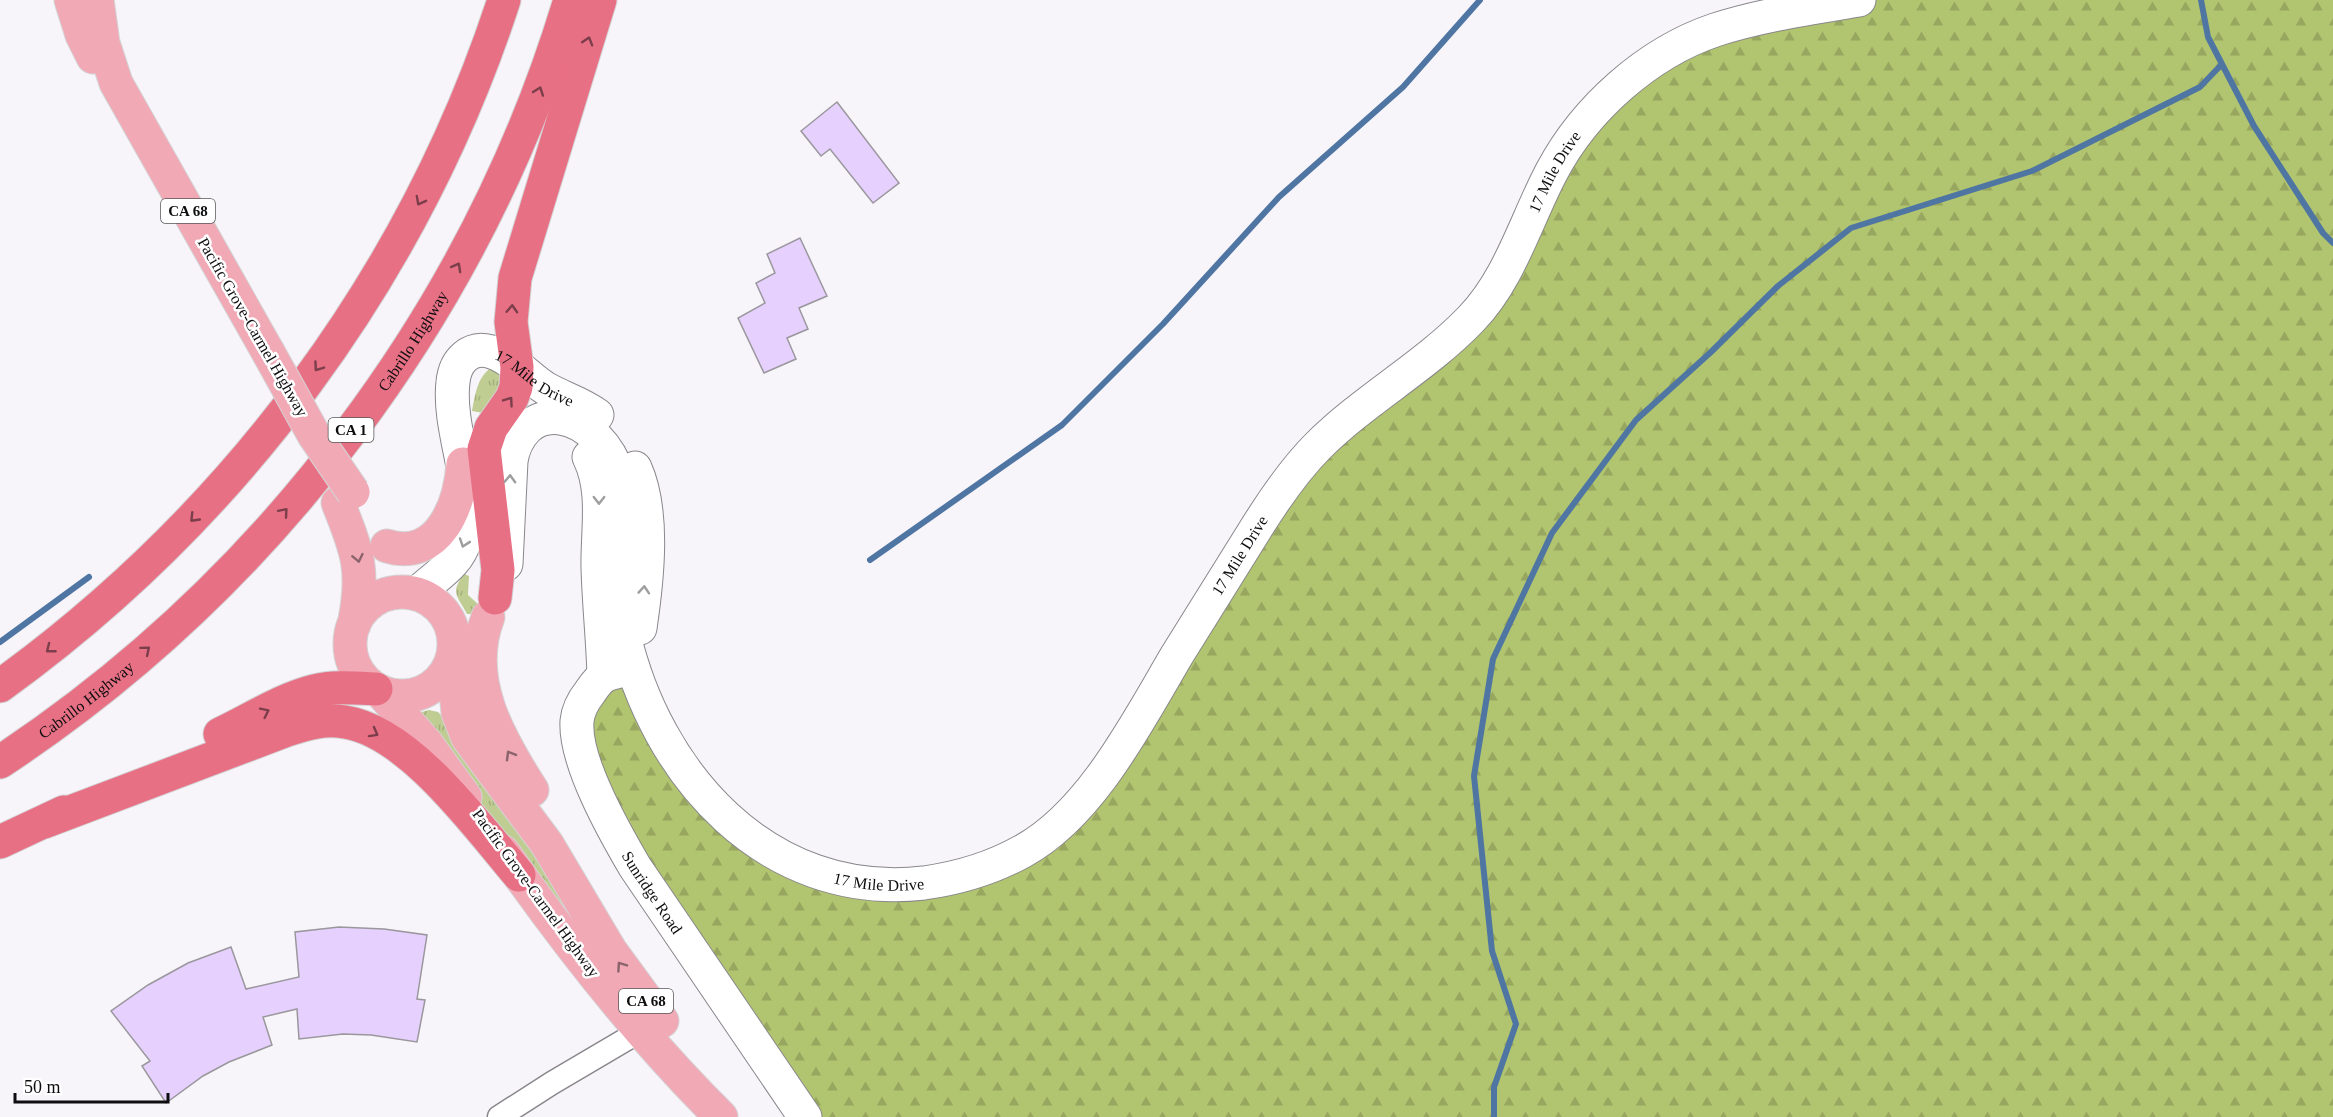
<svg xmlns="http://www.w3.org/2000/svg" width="2333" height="1117" viewBox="0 0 2333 1117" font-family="Georgia,serif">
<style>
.grass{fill:url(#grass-tufts)}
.forest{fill:url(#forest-firs)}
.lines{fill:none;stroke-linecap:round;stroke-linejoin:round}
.stream{stroke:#4f75a3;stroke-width:6}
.building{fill:#e6d0fe;stroke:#9a979d;stroke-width:1.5}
.street-casing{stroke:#89878c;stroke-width:25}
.secondary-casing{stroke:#89878c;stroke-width:35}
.primary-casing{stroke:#d4d3d4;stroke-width:35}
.highway-casing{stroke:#d4d3d4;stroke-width:35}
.street{stroke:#fff;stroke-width:22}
.secondary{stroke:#fff;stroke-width:33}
.primary{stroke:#f1a9b6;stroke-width:33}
.highway{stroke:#e87085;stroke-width:33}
.primary-bridge-casing{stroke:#d4d3d4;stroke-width:35;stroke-linecap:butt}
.primary-bridge{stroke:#f1a9b6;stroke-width:33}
.oneway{stroke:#7b3e4a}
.oneway2{stroke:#9f9e9f}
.oneway3{stroke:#8b636b}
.labels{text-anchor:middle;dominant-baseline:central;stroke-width:5;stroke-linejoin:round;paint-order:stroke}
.shield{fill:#fff;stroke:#565657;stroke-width:1.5}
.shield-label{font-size:15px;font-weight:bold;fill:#0e0d0f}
.street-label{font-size:16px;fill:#0e0d0f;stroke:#fff}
</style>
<defs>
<pattern id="grass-tufts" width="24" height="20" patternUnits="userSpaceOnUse" patternTransform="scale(1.5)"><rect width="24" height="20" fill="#bfcd92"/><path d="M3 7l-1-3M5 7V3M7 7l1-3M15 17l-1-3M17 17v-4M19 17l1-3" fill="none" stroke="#a3af7d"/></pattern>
<pattern id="forest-firs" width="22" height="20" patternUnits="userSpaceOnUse" patternTransform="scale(1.5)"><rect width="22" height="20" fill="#b1c46f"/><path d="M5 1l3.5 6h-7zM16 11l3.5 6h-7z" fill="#97a75f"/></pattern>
</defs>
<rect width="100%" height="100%" fill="#f7f4fa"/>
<path class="grass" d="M491,368L500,369L503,384L483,413L472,411C475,396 477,377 491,368Z
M464,574L469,576L468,595L478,604L474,614H467C457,595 450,593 464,574Z
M429,710L438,712L444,718L544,860L597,958L491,818L418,713Z"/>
<path class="forest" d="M1859,0H2333V1117H805L648,887L577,720L633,668L722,815L875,884L1043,840L1259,523L1439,348L1645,67Z"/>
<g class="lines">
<path class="stream" d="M2201,0L2208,37L2254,126L2323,233L2333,243
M870,560L1062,425L1163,324L1279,197L1403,87L1480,0
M0,642L89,577
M1494,1117V1087L1516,1024L1492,951L1474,776L1493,659L1552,533L1636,420L1711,352L1778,286L1851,228L2032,171L2200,87L2222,64"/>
</g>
<path class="building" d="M837,102L899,183L873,203L830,149L821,156L801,131Z
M800,238L827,296L799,308L808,329L787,338L796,359L764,373L738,318L765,303L756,283L775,273L767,254Z
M339,927L384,929L427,935L417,999L425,1000L417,1042L371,1035L343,1034L299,1039L297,1009L263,1017L272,1045L229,1062L203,1076L166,1103L142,1066L150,1061L111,1011L148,985L188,963L231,947L246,989L299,977L295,932Z"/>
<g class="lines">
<g class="street-casing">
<path id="street" d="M499,1117L552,1083L642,1030"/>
</g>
<g class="secondary-casing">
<g id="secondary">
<path d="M589,457C606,491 597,532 598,568C599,604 603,640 604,676"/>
<path d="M635,468C655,512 647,581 640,628"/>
<path id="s1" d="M506,564L511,461C515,436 532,414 560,418C588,422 610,448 618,474C623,491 622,508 622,526C621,557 617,602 623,631C655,774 767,901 924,883C960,878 991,869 1023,851C1091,814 1138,721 1177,655C1203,613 1229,572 1255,530C1273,501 1293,471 1318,446C1365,399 1425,367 1471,319C1510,279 1526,220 1552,171C1585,109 1647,53 1715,30C1761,15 1811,8 1859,0"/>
<path id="s2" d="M418,593C435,576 458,565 465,540C479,493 447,430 453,382C455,361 470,345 492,352C512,358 528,377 545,388C562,398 581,403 597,415"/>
<path id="s3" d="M633,668C624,670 614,672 606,675C600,678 594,686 590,692C583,701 578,710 577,721C574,761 615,833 635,867L805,1117"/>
</g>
</g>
<g class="primary-casing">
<path id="primary" d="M71,0L82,35L93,57
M97,0L103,43L116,83L268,352
M338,503C358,552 365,572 354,625
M387,546C439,562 460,505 463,464
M350 644a52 52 0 1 1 104 0a52 52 0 1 1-104 0Z
M488,617C464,679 499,739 532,790
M450,666L455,681L458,713L468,738L547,844L610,950L662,1021
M380,691L426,743L465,797
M503,852C568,945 640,1037 721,1117"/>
</g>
<g class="highway-casing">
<g id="highway">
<path d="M495,598L498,570L484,449L491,428L512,398L516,387L517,367L511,322L515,278L600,0"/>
<path d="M0,686C235,516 414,276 504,0"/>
<path d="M220,734C250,720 282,699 314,691C334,686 356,688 376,689"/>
<path id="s4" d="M0,762C270,584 477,310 570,0"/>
<path d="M44,822L287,730C306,724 325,718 345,722C410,732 478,827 519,875"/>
<path d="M0,842L64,812"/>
</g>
</g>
<use href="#street" class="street"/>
<use href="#secondary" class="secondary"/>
<use href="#primary" class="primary"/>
<use href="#highway" class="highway"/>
<g class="primary-bridge-casing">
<path id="primary-bridge" d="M268,352L314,435L353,492"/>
</g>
<use href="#primary-bridge" class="primary-bridge"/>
</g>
<defs><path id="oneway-chevron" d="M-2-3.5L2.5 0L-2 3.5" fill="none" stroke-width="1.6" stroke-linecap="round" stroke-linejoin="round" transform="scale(1.5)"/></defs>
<g class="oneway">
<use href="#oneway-chevron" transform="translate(588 41) rotate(-73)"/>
<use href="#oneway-chevron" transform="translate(539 91) rotate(-70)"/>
<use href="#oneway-chevron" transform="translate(420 201) rotate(118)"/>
<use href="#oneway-chevron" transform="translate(457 267) rotate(-61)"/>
<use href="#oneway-chevron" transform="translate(512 309) rotate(-87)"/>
<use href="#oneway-chevron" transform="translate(318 367) rotate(125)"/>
<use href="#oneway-chevron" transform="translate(509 401) rotate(-55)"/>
<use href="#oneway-chevron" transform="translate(284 512) rotate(-49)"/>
<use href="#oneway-chevron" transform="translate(194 518) rotate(134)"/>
<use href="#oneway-chevron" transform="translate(50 649) rotate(142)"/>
<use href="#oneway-chevron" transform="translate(146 650) rotate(-40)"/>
<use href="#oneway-chevron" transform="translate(265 712) rotate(-26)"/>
<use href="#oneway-chevron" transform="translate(374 733) rotate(29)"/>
</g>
<g class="oneway2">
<use href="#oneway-chevron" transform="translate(510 479) rotate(-88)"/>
<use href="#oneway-chevron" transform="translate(599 500) rotate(90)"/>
<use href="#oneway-chevron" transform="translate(464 543) rotate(109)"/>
<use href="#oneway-chevron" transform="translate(644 590) rotate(-86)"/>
</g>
<g class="oneway3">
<use href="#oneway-chevron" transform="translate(358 558) rotate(78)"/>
<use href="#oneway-chevron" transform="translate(510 755) rotate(-120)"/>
<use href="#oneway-chevron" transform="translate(621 966) rotate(-125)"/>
</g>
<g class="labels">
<g class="shield">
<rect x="161" y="199" width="54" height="24" rx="4.5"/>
<rect x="328.5" y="418" width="45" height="24" rx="4.5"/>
<rect x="619" y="989" width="54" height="24" rx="4.5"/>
</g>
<g class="shield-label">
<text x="188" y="211">CA 68</text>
<text x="351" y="430">CA 1</text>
<text x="646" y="1001">CA 68</text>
</g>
<g class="street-label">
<text stroke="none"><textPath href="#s1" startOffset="1828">17 Mile Drive</textPath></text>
<text transform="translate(253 327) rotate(60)">Pacific Grove-Carmel Highway</text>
<text stroke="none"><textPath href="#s4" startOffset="594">Cabrillo Highway</textPath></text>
<text stroke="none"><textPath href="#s2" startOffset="339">17 Mile Drive</textPath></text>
<text stroke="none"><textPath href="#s1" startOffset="1324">17 Mile Drive</textPath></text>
<text stroke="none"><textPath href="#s4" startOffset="106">Cabrillo Highway</textPath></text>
<text stroke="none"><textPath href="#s1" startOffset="804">17 Mile Drive</textPath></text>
<text stroke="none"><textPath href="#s3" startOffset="273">Sunridge Road</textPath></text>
<text transform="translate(536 893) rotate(54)">Pacific Grove-Carmel Highway</text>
</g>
</g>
<path d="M15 1093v9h153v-9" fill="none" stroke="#0e0d0f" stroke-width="3"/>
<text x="24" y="1093" font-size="18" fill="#0e0d0f" stroke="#ffffff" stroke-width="4.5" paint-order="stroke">50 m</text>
</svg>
